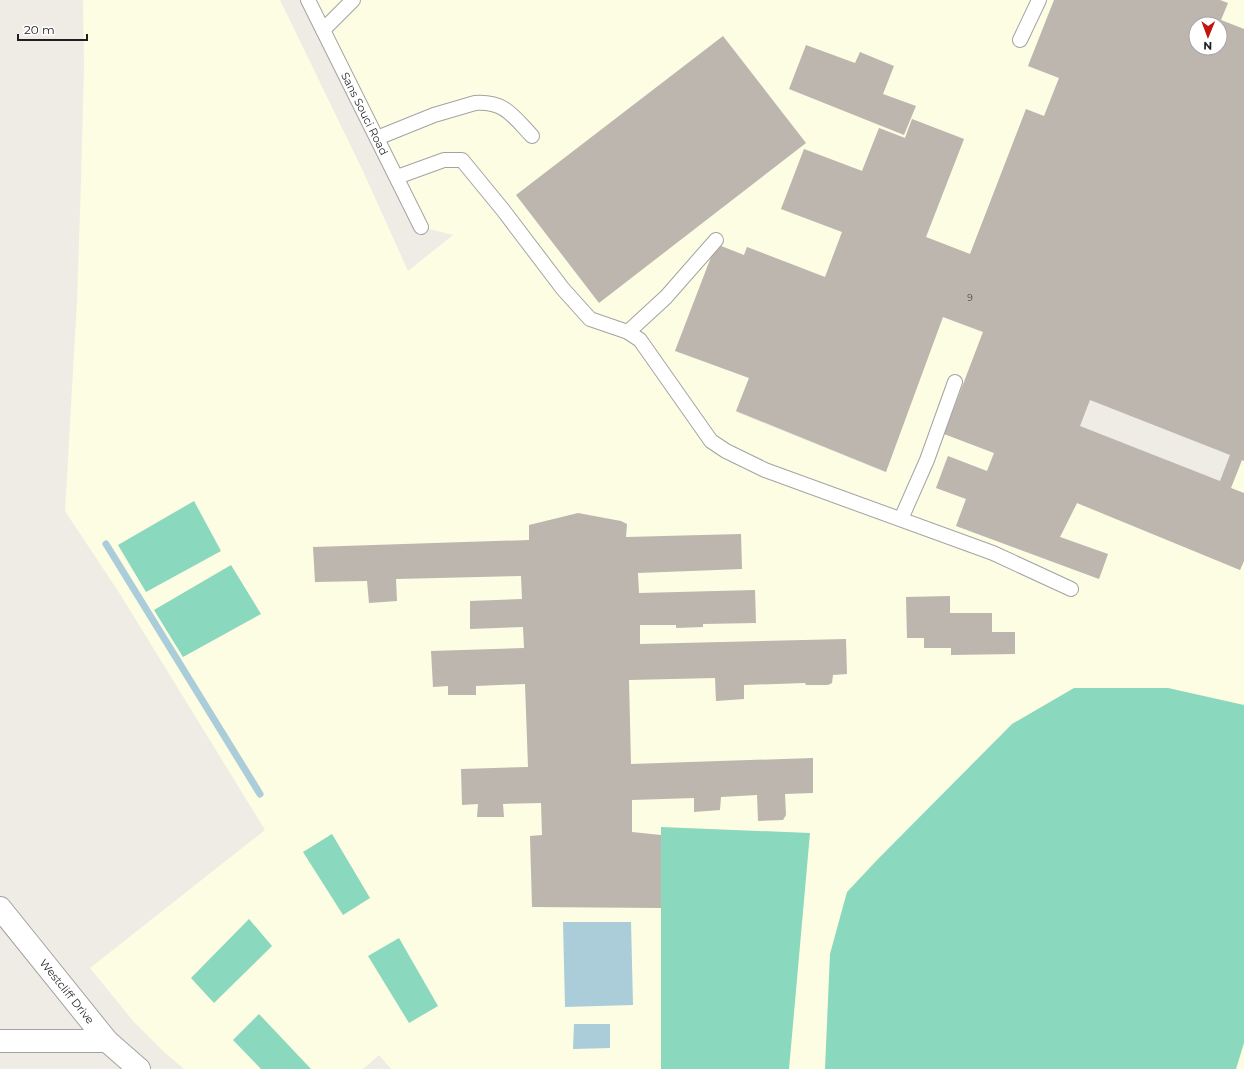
<svg xmlns="http://www.w3.org/2000/svg" width="1244" height="1069" viewBox="0 0 1244 1069" font-family="Montserrat,sans-serif">
<style>
.education{fill:#fcfde2}
.pitch{fill:#8ad8bd}
.water{fill:#aacdd9}
.lines{fill:none;stroke-linecap:round;stroke-linejoin:round}
.stream{stroke:#aacdd9;stroke-width:7}
.building{fill:#bcb6af;fill-rule:evenodd}
.service-casing{stroke:#a3a3a3;stroke-width:16}
.minor-casing{stroke:#a3a3a3;stroke-width:24}
.service{stroke:#fff;stroke-width:14}
.minor{stroke:#fff;stroke-width:22}
.labels{text-anchor:middle;dominant-baseline:central;stroke-width:3.5;stroke-linejoin:round;paint-order:stroke}
.number-label{font-size:9px;fill:#464543}
.street-label{font-size:11px;fill:#1f1f1f;stroke:#fff}
</style>
<rect width="100%" height="100%" fill="#efece6"/>
<path class="education" d="M83,0H280L362,169L408,271L453,235L421,227L311,0H1054L1028,66L1059,78L1044,116L1026,110L970,254L926,237L964,139L912,119L905,138L879,128L862,171L804,149L781,209L842,232L825,277L747,247L744,255L716,244L675,350L749,378L736,412L885,472L943,317L983,332L945,434L994,453L987,471L947,457L936,488L966,499L956,526L1099,579L1108,554L1060,537L1077,503L1240,570L1244,561V1069H391L379,1055L363,1069H184L164,1052L134,1022L90,968L265,830L120,594L65,511L77,301L81,181L84,65Z
M1220,0H1244V29L1221,20L1228,3Z
M1242,460L1244,461V493L1231,488Z"/>
<path class="pitch" d="M194,501L221,551L146,592L118,545Z
M231,565L261,614L183,657L154,610Z
M1074,688H1168L1244,705V1043L1236,1069H825L830,954L847,892L879,858L1012,724Z
M661,827L810,833L789,1069H661Z
M332,834L370,898L343,915L303,852Z
M249,919L272,946L214,1003L191,978Z
M399,938L438,1006L409,1023L368,956Z
M259,1014L311,1069H261L233,1040Z"/>
<path class="water" d="M563,922H631L633,1005L565,1007Z
M574,1024H610V1048L573,1049Z"/>
<g class="lines">
<path class="stream" d="M106,544L260,794"/>
</g>
<path class="building" d="M1054,0H1220L1228,3L1221,20L1244,29V461L1242,460L1231,488L1244,493V561L1240,570L1077,503L1060,537L1108,554L1099,579L956,526L966,499L936,488L948,456L987,471L994,453L944,434L983,332L943,317L886,472L736,411L749,378L675,351L716,244L744,255L747,247L825,277L842,232L781,209L804,149L862,171L879,128L905,138L912,119L964,139L926,237L970,254L1026,109L1044,116L1059,78L1028,66ZM1196,24H1220V48H1196ZM1090,400L1230,455L1220,481L1080,426Z
M723,36L806,143L599,303L516,195Z
M806,45L855,63L860,52L894,66L883,94L916,106L904,135L789,89Z
M578,513L621,521L627,524L626,537L741,534L742,569L638,573L639,593L755,590L756,623L703,624V627L676,628V625H640V644L846,639L847,674L833,675L832,683L828,685H806L805,683L744,685V699L716,701L715,678L629,680L631,764L813,758V793L785,794L786,815L783,820L758,821L757,795L721,797L720,810L694,812V798L632,800V832L661,835V908L532,907L530,836L542,835L541,803L503,804L504,817H477L478,804L462,805L461,769L528,767L525,684L476,686V695H448V686L433,687L431,651L524,648L523,627L470,629V601L522,599L521,576L396,579L397,601L369,603L367,581L315,582L313,547L529,540V525Z
M950,596V613H992V632H1015V654L951,655V648H924V638H907L906,597Z"/>
<g class="lines">
<g class="service-casing">
<g id="service">
<path id="s1" d="M308,0L421,227"/>
<path d="M323,30L353,0"/>
<path d="M1020,40L1039,0"/>
<path d="M377,138L434,115L475,103C505,101 513,116 532,136"/>
<path d="M397,177L444,160H462L503,210L563,289L590,319L628,332L640,340L711,441L726,451L765,470L993,553L1071,589"/>
<path d="M628,332L666,297L716,240"/>
<path d="M901,519L927,460L955,382"/>
</g>
</g>
<g class="minor-casing">
<g id="minor">
<path id="s2" d="M0,908L107,1041L139,1069"/>
<path d="M0,1041H107"/>
</g>
</g>
<use href="#service" class="service"/>
<use href="#minor" class="minor"/>
</g>
<g class="labels">
<g class="number-label">
<text x="970" y="297">9</text>
</g>
<g class="street-label">
<text stroke="none"><textPath href="#s1" startOffset="127">Sans Souci Road</textPath></text>
<text stroke="none"><textPath href="#s2" startOffset="107">Westcliff Drive</textPath></text>
</g>
</g>
<g transform="translate(1208 36) rotate(181)"><circle r="19" fill="#ffffff" stroke="#a5a5a5"/>
<path d="M0-3L7 15L0 10L-7 15Z" fill="#bf160f"/>
<text y="-6" font-size="11" font-weight="bold" text-anchor="middle" fill="#1f1f1f">N</text>
</g>
<path d="M18 34v6h69v-6" fill="none" stroke="#1f1f1f" stroke-width="2"/>
<text x="24" y="34" font-size="12" fill="#1f1f1f" stroke="#ffffff" stroke-width="3" paint-order="stroke">20 m</text>
</svg>
